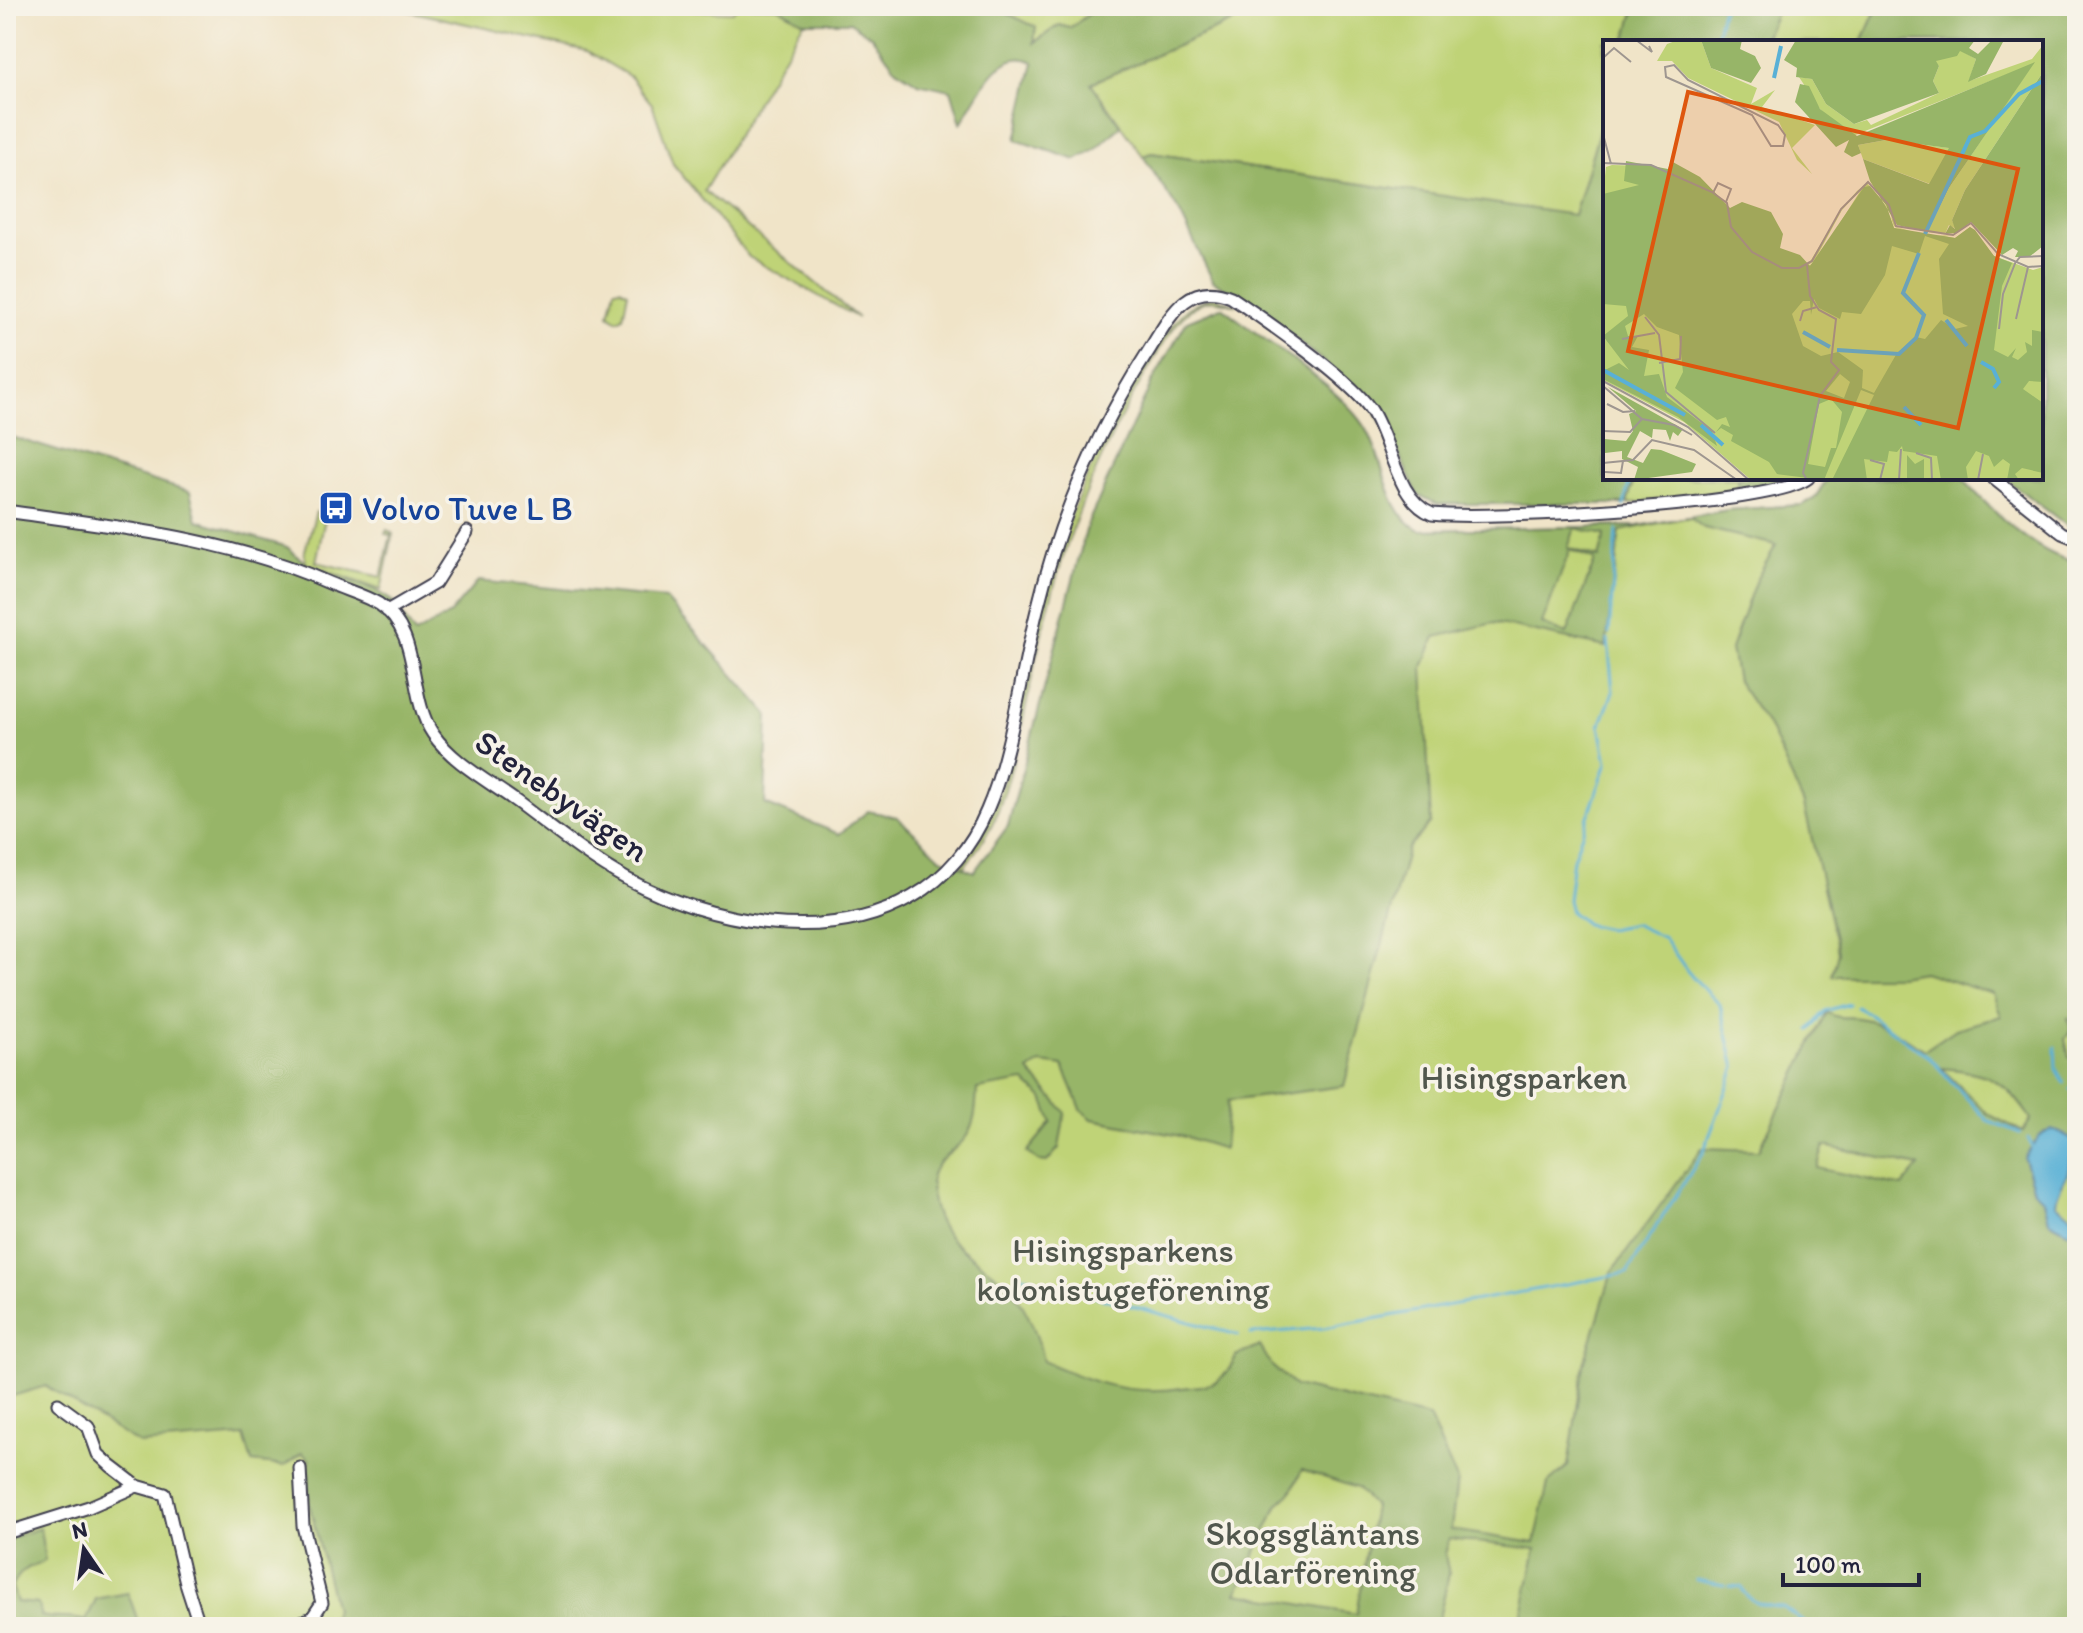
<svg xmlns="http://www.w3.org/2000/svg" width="2083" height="1633" viewBox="0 0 2083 1633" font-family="Itim,sans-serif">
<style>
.green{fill:#bfd377;stroke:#707a59;stroke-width:2}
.forest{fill:#97b568;stroke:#5c6c52;stroke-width:2;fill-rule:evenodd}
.water{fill:#59b0d6;stroke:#3e6988;stroke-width:2}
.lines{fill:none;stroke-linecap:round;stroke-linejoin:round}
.stream{stroke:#59b0d6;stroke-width:3}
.minor-casing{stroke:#413f50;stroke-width:15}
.minor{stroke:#fff;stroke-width:11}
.labels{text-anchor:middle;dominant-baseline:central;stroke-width:7;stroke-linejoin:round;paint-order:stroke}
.transit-label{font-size:34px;fill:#164399;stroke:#f7f3e8;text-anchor:start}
.street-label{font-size:34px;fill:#22223b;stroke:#f7f3e8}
.park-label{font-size:34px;fill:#51574d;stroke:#f7f3e8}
.inset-river{fill:none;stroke:#59b0d6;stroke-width:4}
.inset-road{fill:none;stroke:#9e9690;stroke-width:2}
.view{fill:#de560e;fill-opacity:0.15;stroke:#de560e;stroke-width:4}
.inset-edge{fill:none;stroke:#22223b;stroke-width:4}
</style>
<rect width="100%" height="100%" fill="#f7f3e8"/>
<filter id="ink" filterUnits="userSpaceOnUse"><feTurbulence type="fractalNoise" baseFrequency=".0125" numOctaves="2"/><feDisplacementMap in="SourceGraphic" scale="16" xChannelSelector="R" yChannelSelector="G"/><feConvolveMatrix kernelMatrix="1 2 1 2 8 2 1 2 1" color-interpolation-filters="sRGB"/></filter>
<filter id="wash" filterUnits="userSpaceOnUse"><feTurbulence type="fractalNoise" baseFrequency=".006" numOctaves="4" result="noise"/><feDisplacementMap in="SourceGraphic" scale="32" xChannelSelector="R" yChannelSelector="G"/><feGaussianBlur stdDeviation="1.8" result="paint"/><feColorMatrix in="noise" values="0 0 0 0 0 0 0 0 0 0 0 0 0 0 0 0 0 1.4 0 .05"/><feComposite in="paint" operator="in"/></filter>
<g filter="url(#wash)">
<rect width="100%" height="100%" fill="#f0e4c8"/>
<path class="green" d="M387,6H592L732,12L739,6L777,7L804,22L704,191L858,318L749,257L673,164L652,104L629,76L587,51Z
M992,6H1100L1070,28L1059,25L1033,43Z
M1322,6H1636L1625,42H1605V111L1574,216L1152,153L1143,156L1091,83L1253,13Z
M1779,6H1878L1862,42H1763Z
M620,288L628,292L623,317L618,320L609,314L615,289Z
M1215,297L1237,305C1227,303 1217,299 1207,301C1180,307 1158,353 1145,374C1100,450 1068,530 1046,616C1030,678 1021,744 1000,805C992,829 979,848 963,868L960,867L983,833L997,802C1022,719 1034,631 1060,548C1081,482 1112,420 1148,362C1165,335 1182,301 1215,297Z
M1222,307C1259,338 1345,390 1367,430C1385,461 1385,512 1419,530L1638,526L1728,510L1802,505L1814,499L1828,478H1962C1989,508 2036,556 2077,562V1627H6V524L413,733L974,872L1008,826L1088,523L1187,321Z
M1634,478H1738L1736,491L1627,504Z
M316,512L326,514L316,562L381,577L391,535L385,534L387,530L393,534L381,590L306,564L304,554Z"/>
<path class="forest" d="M766,6H992L1036,27L1034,43L1059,25L1070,28L1100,6H1322L1253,13L1091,83L1121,126L1094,151L1076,160L1016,140L1034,62C998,44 977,99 961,123L951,90L918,83L896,69L872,37L850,22H804L777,7Z
M1636,6H1779L1763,42H1625Z
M1878,6H2077V533L2004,478H2041V42H1862Z
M1605,111V478H1634L1627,504H1437L1417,494L1396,448L1365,394L1241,297L1213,281L1180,213L1143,156L1151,153L1574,215Z
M1222,307C1259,338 1345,390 1367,430C1385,461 1385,512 1419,530L1638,526L1728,510L1802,505L1814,499L1828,478H1962C1989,508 2036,556 2077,562V1021L2068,1018L2071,1030L2065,1039L2069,1057L2077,1061V1081L2073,1086L2077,1087V1145L2059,1132H2045L2024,1159L2034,1190L2044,1200L2049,1221L2077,1236V1627H1519L1536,1549L1449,1539L1445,1555L1449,1574L1437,1627H324L322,1624L333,1616L335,1609L309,1503V1459L302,1453L284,1466L252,1462L244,1436L139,1444L46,1386L6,1398V435L190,492L197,520L287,547L310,567L374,589L392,601L415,634L450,614L478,581L666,599L768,714L765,804L839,834L868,811L897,817L941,858L974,872L1008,826L1088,523L1152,382L1187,321ZM1689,517L1704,528L1776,545L1755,582L1731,649L1737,681L1771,731L1804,805L1838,952L1832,976H1899L1923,972L1993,994L2001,1016L1956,1029L1925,1050C1905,1038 1883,1022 1859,1018C1846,1016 1839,1020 1827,1012L1759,1150L1702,1148L1612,1272L1584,1364L1568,1466L1548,1483L1535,1543L1451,1530L1457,1480L1429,1417L1295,1386L1272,1366L1260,1346L1236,1356C1224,1385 1211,1385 1182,1388C1125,1396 1093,1382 1043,1361C1038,1335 1030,1314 1014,1293C982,1253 933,1251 931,1185C930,1160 954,1154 966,1137C976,1123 976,1106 977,1089L1024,1081L1043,1098L1052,1122L1027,1152L1039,1161L1047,1162L1059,1148L1065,1112L1029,1071L1041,1063L1063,1066L1081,1109L1092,1119L1186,1137L1224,1149L1228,1101L1344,1086L1408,848L1431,823L1423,667L1435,637L1494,623L1606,647L1620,531ZM1575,528L1605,535L1599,558L1568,548ZM1570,550L1595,560L1567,634L1542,624ZM1941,1068C1989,1073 2004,1078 2031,1119L2023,1132L1988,1114ZM1824,1146L1919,1166L1902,1187L1817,1168ZM1302,1470L1357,1488L1374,1506L1356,1614L1237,1593L1278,1504L1291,1492Z
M1738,478H1799L1736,491Z
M40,1528L45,1561C29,1566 20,1571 12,1586L17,1602L38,1604L41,1616C57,1620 71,1616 86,1621L96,1599L128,1593L140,1627H6V1539Z"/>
<path class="water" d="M2051,1130C2067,1134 2077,1140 2077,1156L2071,1158C2071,1176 2057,1187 2056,1204L2077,1219V1236L2049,1221L2044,1200L2034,1190L2024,1158L2040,1135Z"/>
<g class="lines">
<path class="stream" d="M1715,42L1723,6
M1624,506L1630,478
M1609,634L1617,530
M1857,1006L1928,1056L1987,1120L2020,1133
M1810,1030L1825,1011L1849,1004
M2055,1047L2056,1069L2064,1083
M2070,1089L2077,1092
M2028,1138L2033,1148
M2073,1139L2077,1113
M1022,1276L1238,1335
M1251,1334L1324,1328L1627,1273L1703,1153L1735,1068L1720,1005L1688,972L1664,938L1634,924L1608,929L1586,924L1571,912L1568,900L1573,859L1607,763L1600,726L1613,692L1608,640
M1696,1580L1724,1585
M1729,1586L1741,1587C1747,1603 1768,1607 1783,1607L1804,1623L1815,1627"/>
</g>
</g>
<g filter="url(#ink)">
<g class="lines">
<g class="minor-casing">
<path id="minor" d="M1993,478L2062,533L2077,539
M6,511C116,527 226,537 329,583C345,590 364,595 379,604C422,632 407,696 433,734C453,763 490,782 517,802C552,828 588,858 627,879C709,923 828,946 912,897C946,878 972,846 987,810C1011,755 1022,670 1037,610C1059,519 1096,433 1146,355C1168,321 1185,278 1231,297C1265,320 1350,379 1371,410C1391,440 1396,500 1432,514C1486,520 1773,506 1808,478
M387,611L435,583L467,532
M58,1404L88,1426L98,1454L111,1466L137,1486L165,1494L187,1587L200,1627
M6,1533L89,1507L137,1486
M288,1627L312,1618L322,1603L303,1526L300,1468"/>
</g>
<use href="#minor" class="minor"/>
</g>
</g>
<defs>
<g id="bus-square" transform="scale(1.8)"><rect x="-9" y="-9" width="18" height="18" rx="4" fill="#1a4fb4" stroke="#f7f3e8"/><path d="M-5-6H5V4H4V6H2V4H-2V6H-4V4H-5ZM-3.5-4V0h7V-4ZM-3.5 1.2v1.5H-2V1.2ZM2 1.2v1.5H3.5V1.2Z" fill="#fff"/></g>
</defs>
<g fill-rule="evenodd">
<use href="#bus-square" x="336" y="508"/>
</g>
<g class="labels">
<g class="transit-label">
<text x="362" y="508">Volvo Tuve L B</text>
</g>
<g class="street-label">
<text transform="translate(562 796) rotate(35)">Stenebyvägen</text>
</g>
<g class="park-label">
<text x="1524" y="1077">Hisingsparken</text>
<text x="1123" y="1250">Hisingsparkens<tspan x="1123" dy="39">kolonistugeförening</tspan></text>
<text x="1313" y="1533">Skogsgläntans<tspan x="1313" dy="39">Odlarförening</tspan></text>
</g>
</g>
<g transform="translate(1603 40)">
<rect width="440" height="440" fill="#f0e4c8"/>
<path d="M75,0H98L108,28L154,48L148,64L172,50L159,67L212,85L189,108L209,134L194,120L176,82L85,38L69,21H54L64,4ZM440,5V32L362,150L349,180L353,189L346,185L342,194L324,192L346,148L430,24L247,97L217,69L196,37L209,39L223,64L251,84L264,80L268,85L336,53L330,41L336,26L332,21L357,10L373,19L366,41L429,19ZM283,100L347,108L327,144L260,119L255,105ZM9,125L47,126L87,142L106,151L110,155L70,137L121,162L126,187L146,210L179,229L203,226L200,230L214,220L259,148L239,170L214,216L210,222L205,225L239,169L254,151L264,143L283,166L291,188L302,190L294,188L291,186L289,181L288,174L293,187L325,196L355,195L341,196L352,198L367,187L391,216L430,230L440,227V440H148L81,382L0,340V154L3,127Z" fill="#bfd377"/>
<path d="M98,0H139L137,9L152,16L158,28L148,43L108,28ZM193,0H372L366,8L375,14L389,0H401L383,34L365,42L373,19L357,11L354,16L333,21L336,26L330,41L336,53L251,84L223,64L209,39L193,37L194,28L181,20ZM432,22L346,148L324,192L294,185L267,141L260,119L326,144L346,108L283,100L255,105L258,113L249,117L241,112L246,100L233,107L192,62L197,44L206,46L217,69L254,96ZM440,32V206L426,217H412L415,211L410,208L399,215L368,182L354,193L342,194L347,185L352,189L349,180L362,150ZM23,121L65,129L68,121L97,137L127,168L139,162L168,172L180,194L177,208L197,215L207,226L261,147L267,146L283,165L291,188L352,198L367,187L372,190L391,216L409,223L399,246L391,310L405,317L413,308L409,317L415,320L424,312L422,302L429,306V290L440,292V342L426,341L420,349L440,363V433L419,428L412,434L416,440H404L407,424L400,419L391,427L386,416L373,411L363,427L365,440H338L334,416L300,411L299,406L294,412L286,411L284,422L261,419L264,440H229L271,355L258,350L221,440L174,434L166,422L128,401L130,395L118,388L113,392L119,384L127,387L123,377L114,380L72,348L80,332L76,295L54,287L41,274L22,286L25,296H35L29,307L46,310L41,336L56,334L64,357L109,391L114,406L75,377L0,339V331L16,323L26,330L0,296L25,276L23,266L0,264V154L36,145L21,141ZM322,196L346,204L336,219L340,274L365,286L352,289L338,280L322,299L313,297L294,313L271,353L259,348L260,330L235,312L218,316L200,306L189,274L200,261H207L208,275L211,259L216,268L237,279L239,272L258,274L282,235L289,206L316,214ZM237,334L247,342L241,358L223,351ZM228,359L239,372L233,408H228L222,427L205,424L216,364ZM5,347L80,389L75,396L70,392L67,401L63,390L50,389L49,398L37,391L24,417L40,423L48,409L58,410L93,424L89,432L31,440L35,427L19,419V411L2,413L1,399L23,401L30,391L26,374L33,371ZM304,415L312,424L321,419V440H304Z" fill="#97b568" fill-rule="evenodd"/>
<path class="inset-river" d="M171,38L178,6M322,194L367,97L382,91L416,54L440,41M343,280L364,306M200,292L227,307M234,310L296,314L313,298L321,275L300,253L316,213M378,322L390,329L396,342L391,348M0,330L82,375M301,367L318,385M98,385L120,405"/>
<path class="inset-road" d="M33,0L49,12L46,6M0,18L11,8L28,22M71,25L85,40L175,85L182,95L180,106H168L149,75L63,37L62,27ZM0,94L8,124M0,123L48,125L109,152L124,163L128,187L149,212L179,228H196L209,221L238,169L265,142L286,165L293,186L350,195L368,183L395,214L425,227L440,226M110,153L115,143L128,149L123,162M413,222L417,217L440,216M204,225L207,256L216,270L233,279L228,322L236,330L217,356L200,433L204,440M42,277L56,295L63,352L112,393M413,279L425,227M197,281L200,271L214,267M396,289L400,254L413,221M19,299L52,293M56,323L77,319L78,296M0,341L85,387L146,440M0,346L39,379L71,385L89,395M4,364L20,372L32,371M0,391L27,392L39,379M313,413L328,418L329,440M267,420L281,424L277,440M0,423L30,420L49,400L91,410L134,440M2,432L18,433L20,421M296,440L298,409M375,440L380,414"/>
<path class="view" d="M85,52L415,129L355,388L25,311Z"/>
<rect width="440" height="440" class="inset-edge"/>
</g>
<rect width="2083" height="1633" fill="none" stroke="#f7f3e8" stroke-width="32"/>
<g transform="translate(84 1549) rotate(347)" stroke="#f7f3e8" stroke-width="6" paint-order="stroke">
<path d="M0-6L14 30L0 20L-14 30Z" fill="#22223b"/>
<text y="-12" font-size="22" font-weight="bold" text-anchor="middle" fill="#22223b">N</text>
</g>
<path d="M1783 1573v12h136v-12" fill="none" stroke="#22223b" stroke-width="4"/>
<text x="1795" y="1573" font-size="24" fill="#22223b" stroke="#f7f3e8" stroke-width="6" paint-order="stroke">100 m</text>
</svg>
